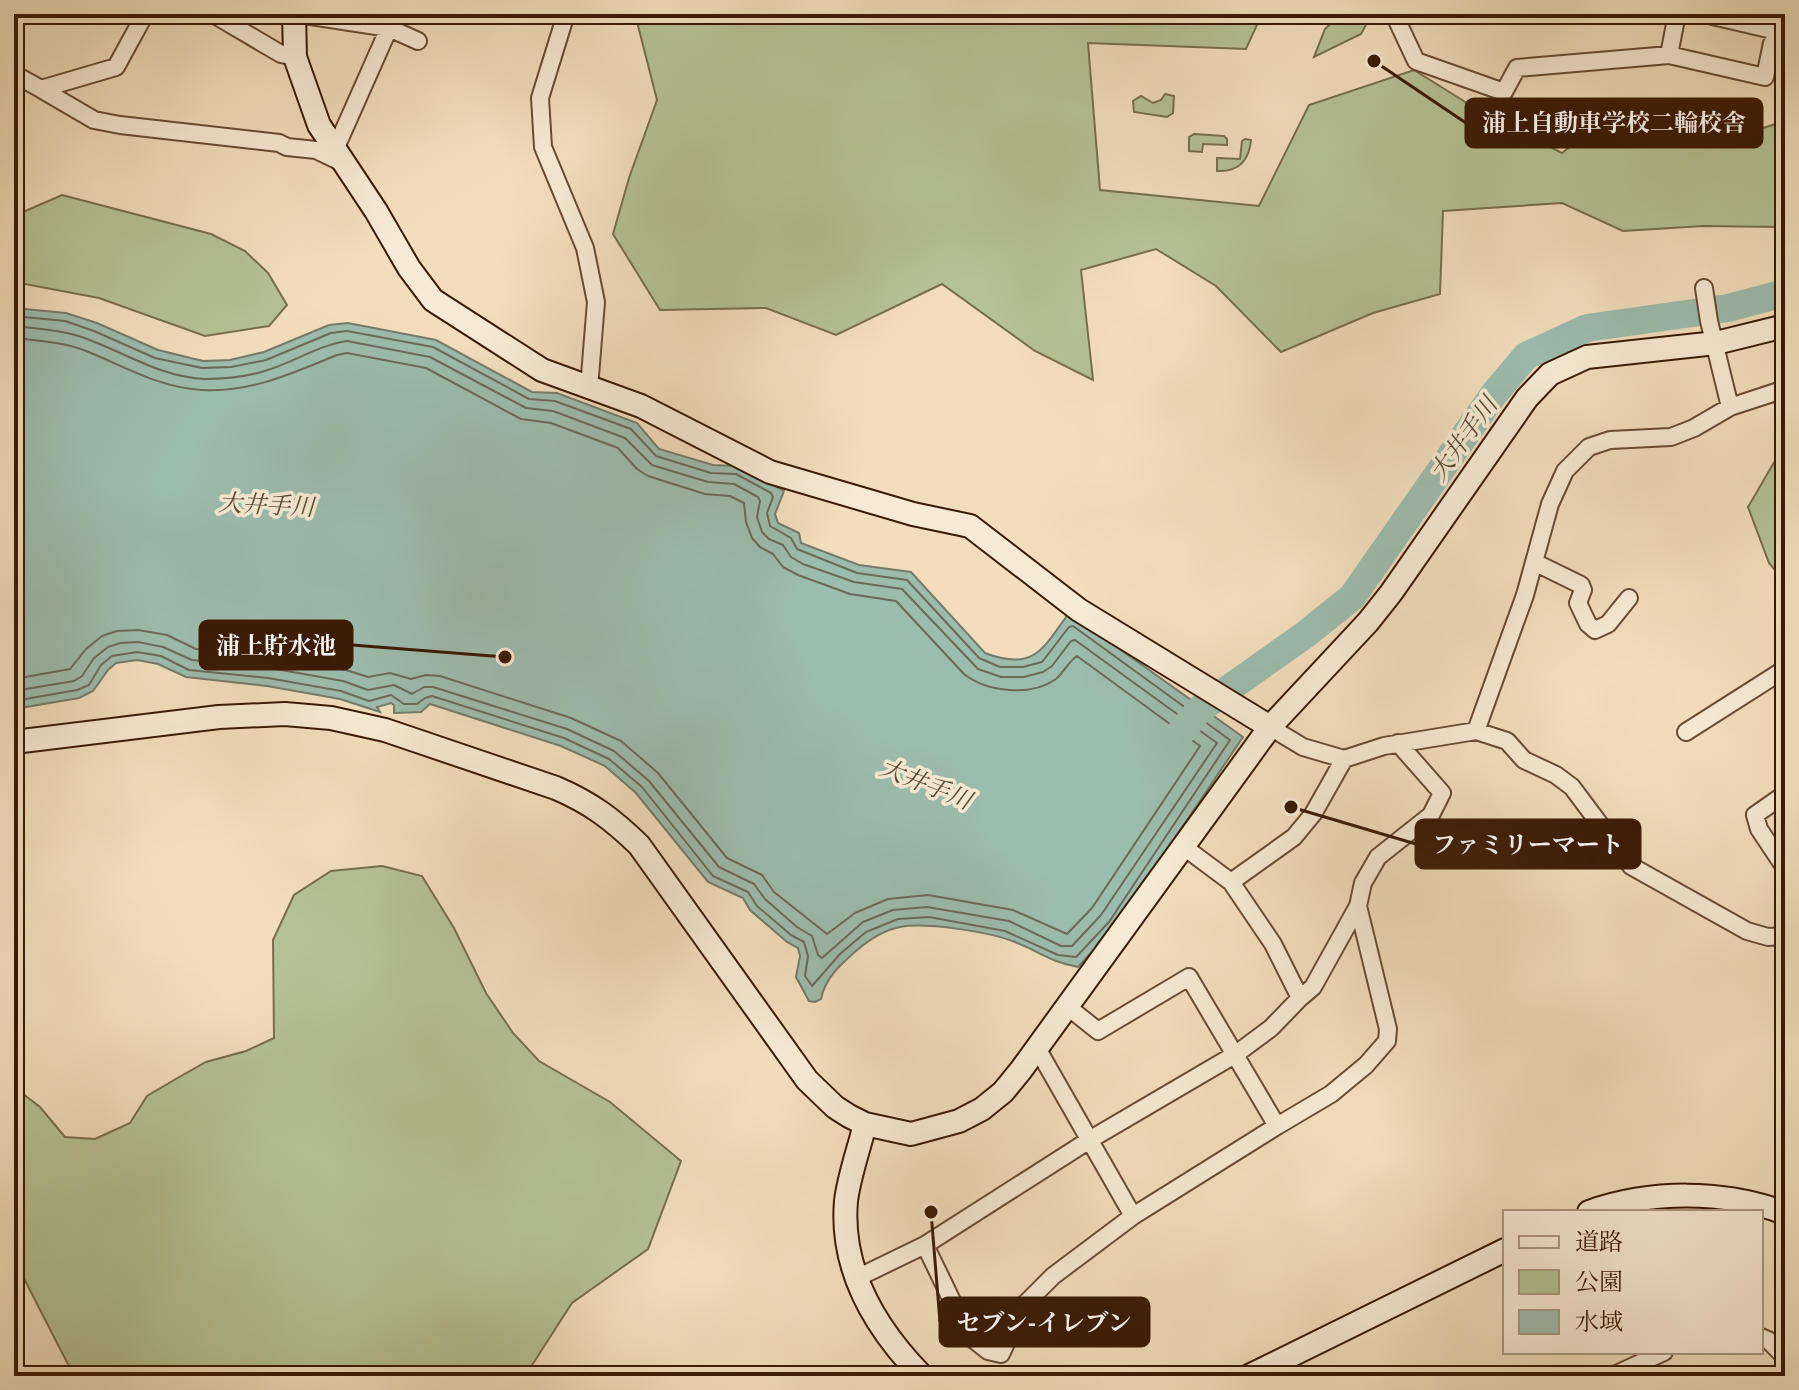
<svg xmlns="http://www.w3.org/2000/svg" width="1799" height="1390" viewBox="0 0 1799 1390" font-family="'Old Standard TT','Noto Serif JP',serif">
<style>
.green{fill:#b5c295;stroke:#786e4d;stroke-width:2}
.water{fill:#9cbcad;stroke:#757b6a;stroke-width:2}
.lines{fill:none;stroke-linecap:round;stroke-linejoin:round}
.shore{stroke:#6b6b59;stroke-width:2}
.river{stroke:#9cbcad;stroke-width:28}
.street-casing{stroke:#684b33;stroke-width:20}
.secondary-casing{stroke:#3a1a05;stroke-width:26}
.street{stroke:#f7ead4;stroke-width:16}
.secondary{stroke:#f7ead4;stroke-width:22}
.labels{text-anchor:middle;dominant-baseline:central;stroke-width:7;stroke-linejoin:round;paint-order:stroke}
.water-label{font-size:24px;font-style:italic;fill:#574b37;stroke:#f7ead4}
.leader{fill:none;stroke:#3a1a05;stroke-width:3}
.callout-dot{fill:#3a1a05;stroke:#f7ead4;stroke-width:3}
.callout{fill:#3a1a05;stroke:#3a1a05;stroke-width:3}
.callout-label{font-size:24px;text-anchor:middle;font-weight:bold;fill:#fff}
</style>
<rect width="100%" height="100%" fill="#f2debd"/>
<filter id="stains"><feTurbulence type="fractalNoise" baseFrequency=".0025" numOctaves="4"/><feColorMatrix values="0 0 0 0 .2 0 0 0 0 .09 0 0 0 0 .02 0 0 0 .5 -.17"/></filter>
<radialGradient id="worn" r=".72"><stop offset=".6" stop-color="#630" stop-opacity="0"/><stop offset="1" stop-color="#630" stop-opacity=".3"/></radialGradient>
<path class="green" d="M635,14H1262L1246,49L1088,43L1100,190L1259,206L1309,105L1414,70L1475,108L1562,153L1612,114L1650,129L1716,143L1785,121V224L1782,227L1703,226L1623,231L1562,203L1443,211L1440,294L1373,313L1281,352L1216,286L1156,249L1081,270L1093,380L1035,351L942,284L836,335L766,308L660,310L613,234L629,178L657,100Z
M1363,14L1367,23L1361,34L1314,57L1325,29L1340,15Z
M1165,94L1174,96L1173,113L1167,117L1134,112L1133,101L1141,96L1153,103L1161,100Z
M1194,134L1224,136L1227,139V145L1203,144L1202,152L1189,151V137Z
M1245,139L1251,140C1249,162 1238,172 1217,171V158L1240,159L1242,141Z
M62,195L211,234L245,251L268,273L287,305L269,326L205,336L99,298L14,282V216Z
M1785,456V582L1769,563L1748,507L1776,459Z
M382,866L422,876L454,928L486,993L513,1033L539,1061L610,1102L681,1161L648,1249L572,1303L525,1376H74L14,1259V1087L40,1107L65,1137L95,1139L130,1123L147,1096L174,1080L206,1062L246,1051L274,1038L273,940L294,895L331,871Z"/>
<path class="water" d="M14,308L66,313L97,323L158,350L203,361L230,360L264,352L329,325L348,323L436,340L532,392L557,393L637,423L659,449L713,465L739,466L784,491L775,514L778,523L799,533L801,543L859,565L911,572L985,653C1035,672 1043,648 1069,613L1243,737L1115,927L1078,967C1051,962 1040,952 1015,942C990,932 926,922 900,927C884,930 869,940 857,950C841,964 825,978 821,999L815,1002L809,1001L796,977L800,956L798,948L787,942L750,910L743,898L708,882L636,793L605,766L561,746L430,704L421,712L394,713V705L391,703L377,707L380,712L340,699L267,686L186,677L158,664L137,660L116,663L108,670L93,691L79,698L14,709Z"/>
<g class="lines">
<path class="shore" d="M14,316L65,321L94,331L155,358L202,368L231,367L266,360L331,333L347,331L433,347L529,399L555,401L631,429L656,456L711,473L736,474L771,493L773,497L767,513L770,526L791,538L797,549L857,573L907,580L979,658L1000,667H1023L1042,662L1069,627L1073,626L1230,740L1109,922L1076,957L1058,955L1005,931L929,917L898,919L866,932L840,954L812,986L805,976L808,956L804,942L791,935L757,906L748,892L713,876L642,787L609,759L564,738L432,696L425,698L417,704H404L391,695L369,701L341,691L268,678L189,670L161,656L137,652L112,656L101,665L89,685L77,690L14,701
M14,326C39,329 63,330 87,339C125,353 162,377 204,379C226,379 251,376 271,369C297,360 320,345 347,341L430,357L526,408L553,411L625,438L652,465L708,482L734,484L758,497L760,501L757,517L762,532L769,539L783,545L791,557L803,564L854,582L902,589L978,669L1001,677H1024L1043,672L1052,666L1071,641L1075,640L1217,743L1101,915L1072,946H1061L1009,921L927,907L893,910L863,922L822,958L818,955L812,936L797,927L765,899L754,884L719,867L649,781L614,751L567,729L433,687H424L412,694L394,685L368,690L343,681L270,668L192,660L163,647L138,642L120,643L108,647L94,658L82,676L74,681L14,691
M14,338C39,341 63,342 86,351C124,366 160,388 202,390C250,393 293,373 337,355L347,353L426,368L521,419L551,423L618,448L637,469L648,476L705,494L730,496L744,503L746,522L752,538L760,547L773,554L783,567L798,575L850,594L896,601L964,674C987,692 1031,697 1056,679C1064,672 1069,661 1077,656L1200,746L1092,908L1067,934L1013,910L928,895L888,899L855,913L827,934L774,892L762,875L727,858L658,773L621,741L571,718L440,676L426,675L411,679L390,673L368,677L346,670L272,656L196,649L167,635L138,630L117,631L102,636L86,649L70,669L14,679"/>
<path class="river" d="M1177,737L1200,709L1306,634L1352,597L1494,394L1526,356L1587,328L1728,308L1785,293"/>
<g class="street-casing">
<path id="street" d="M145,14L116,67L41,89L94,120L120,125L279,143L287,147L316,150L341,162
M213,14L281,54L295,57
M298,14L389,28L418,41
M566,14L540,98L543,147L585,248L596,302L589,388
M1394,14L1416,61L1504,92L1517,68L1669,55L1677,14
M1704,14L1785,33
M1669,55L1765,77L1772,43
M14,74L41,89
M334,152L389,28
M1704,288L1709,321L1730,407
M1534,562L1581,585L1583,590L1578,603L1588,624L1595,630L1608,624L1629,598
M1270,727L1303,747L1344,759L1384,746L1476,731L1507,741L1524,760L1556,775L1572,787L1631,866L1747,931L1768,937L1785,936
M1476,731L1525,595L1550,504L1565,471L1589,447L1610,440L1671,437L1694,428L1730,407L1785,389
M1686,732L1785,669
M1785,794L1755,815L1759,829L1785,868
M1231,882L1294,837L1313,814L1344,759
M1300,998L1313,987L1358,906L1363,883L1378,857L1431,815L1442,793L1398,743
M1037,1048L1133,1216
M1277,1126L1331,1094L1366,1065L1387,1041L1388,1029L1358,906
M925,1245L969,1336L988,1351L1001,1354L1024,1305L1053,1276L1133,1216L1277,1126L1189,977L1098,1031L1068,1007
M857,1278L925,1245L1091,1139L1236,1054L1271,1028L1300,998L1273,944L1231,882L1184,847
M1761,1337L1768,1340L1785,1357
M1612,1376L1664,1352"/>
</g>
<g class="secondary-casing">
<path id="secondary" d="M294,14L295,57L319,125L376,211L409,268L433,300L542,370L641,406L770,472L913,514L970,526L1079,610L1270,727
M14,742L219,717L285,714L331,718L385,730L556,788C591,803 612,819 639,845L807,1080L835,1107L849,1116L865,1124L911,1134L959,1121L982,1109L1003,1092L1021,1070L1270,727L1368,622L1391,593L1527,398L1550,374L1587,357L1716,343L1785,326
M865,1124C859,1149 849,1176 846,1201C840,1270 876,1329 922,1376
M1589,1212C1651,1190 1723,1190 1785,1213
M1249,1376L1505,1250"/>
</g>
<use href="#street" class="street"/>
<use href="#secondary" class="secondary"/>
</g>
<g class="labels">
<g class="water-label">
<text transform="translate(1465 440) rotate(-54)">大井手川</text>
<text transform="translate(266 507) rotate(3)">大井手川</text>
<text transform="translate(925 786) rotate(22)">大井手川</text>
</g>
</g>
<path class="leader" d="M1374 61L1466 123M505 657L352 645M1291 807L1416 844M931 1212L940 1322"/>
<g class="callout-dot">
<circle cx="1374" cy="61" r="8"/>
<circle cx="505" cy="657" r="8"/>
<circle cx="1291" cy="807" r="8"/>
<circle cx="931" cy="1212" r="8"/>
</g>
<g class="callout">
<rect x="1466" y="99" width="296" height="48" rx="8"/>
<rect x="200" y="621" width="152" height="48" rx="8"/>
<rect x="1416" y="820" width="224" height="48" rx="8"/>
<rect x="940" y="1298" width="209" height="48" rx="8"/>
</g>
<g class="callout-label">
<text x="1614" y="131">浦上自動車学校二輪校舎</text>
<text x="276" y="654">浦上貯水池</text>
<text x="1528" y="853">ファミリーマート</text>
<text x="1044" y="1331">セブン-イレブン</text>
</g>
<rect width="1799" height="1390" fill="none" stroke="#f2debd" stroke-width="48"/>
<rect x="16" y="16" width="1767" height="1358" fill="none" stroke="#3a1a05" stroke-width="4"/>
<rect x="24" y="24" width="1751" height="1342" fill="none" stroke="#3a1a05" stroke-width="2"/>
<rect x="1503" y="1210" width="260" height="144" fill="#f7ead4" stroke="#ab9781" stroke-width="2"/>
<rect x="1519" y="1236" width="40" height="12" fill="#f7ead4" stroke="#ab9781" stroke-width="2"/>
<text x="1575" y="1250" font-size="24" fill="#3a1a05">道路</text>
<rect x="1519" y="1270" width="40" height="24" fill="#b5c295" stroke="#ab9781" stroke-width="2"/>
<text x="1575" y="1290" font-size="24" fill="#3a1a05">公園</text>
<rect x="1519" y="1310" width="40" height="24" fill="#9cbcad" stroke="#ab9781" stroke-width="2"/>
<text x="1575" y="1330" font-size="24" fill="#3a1a05">水域</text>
<rect width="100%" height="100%" filter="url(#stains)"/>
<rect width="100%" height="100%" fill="url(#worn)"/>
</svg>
